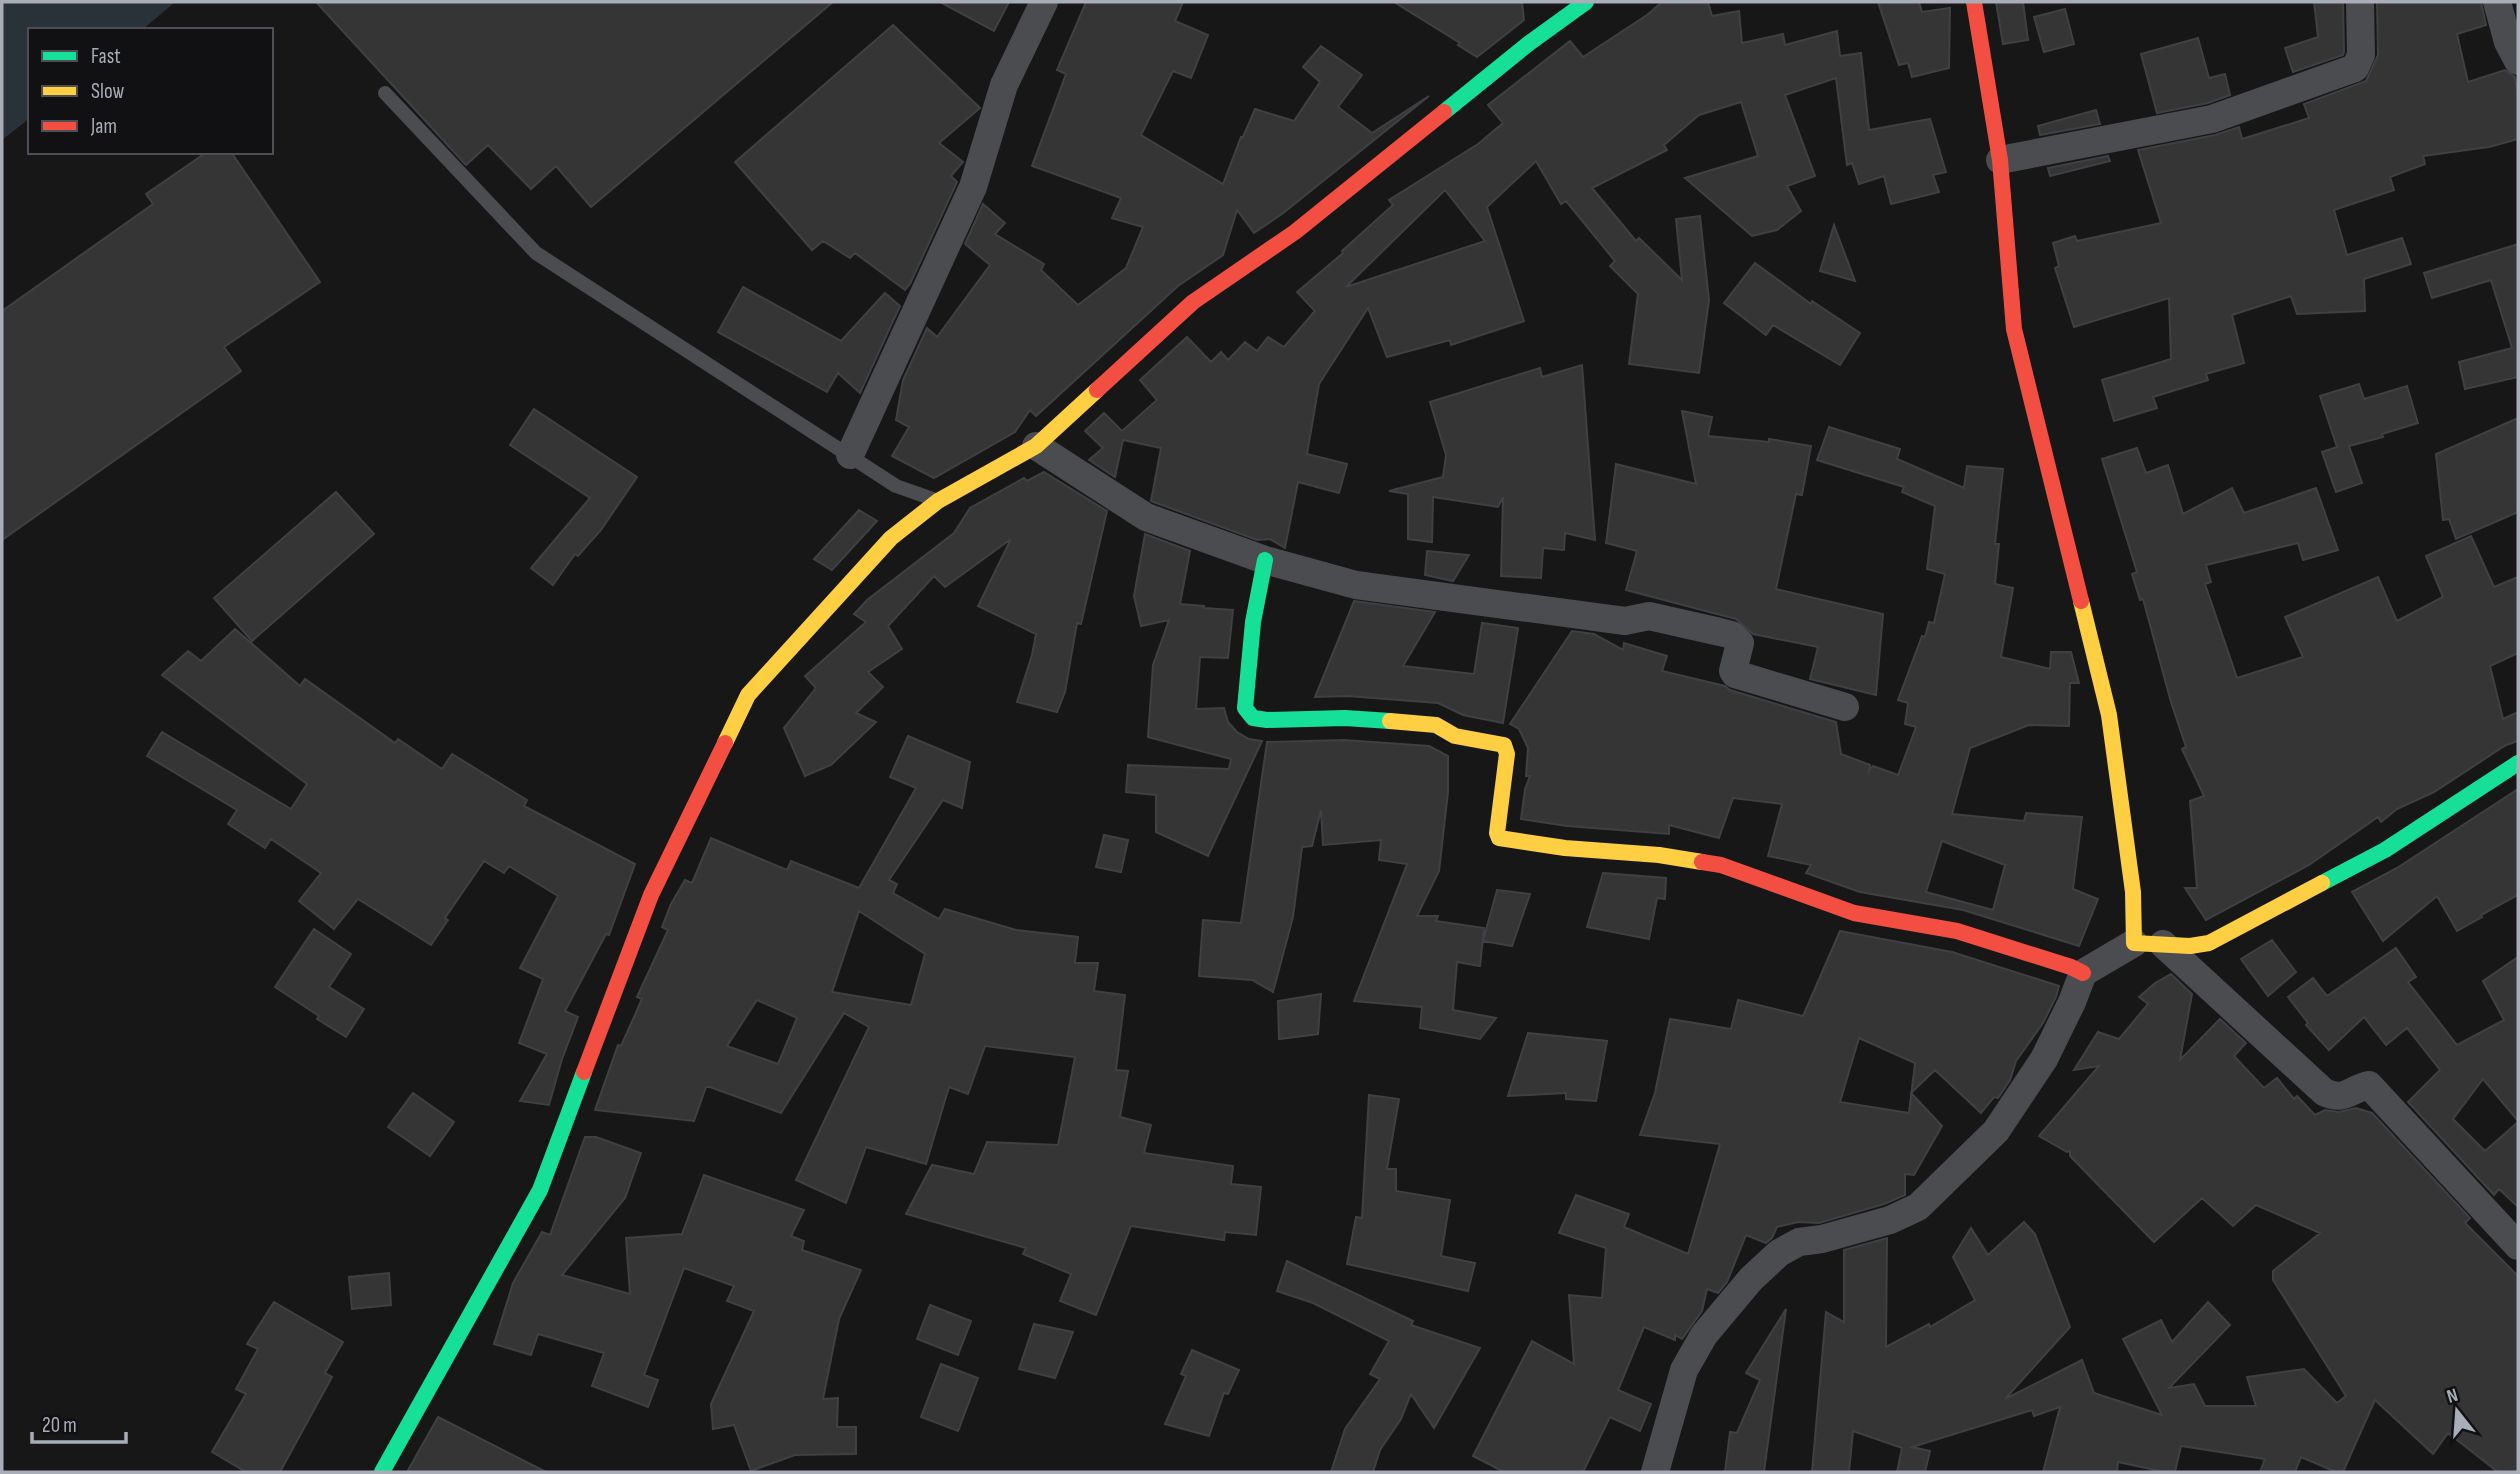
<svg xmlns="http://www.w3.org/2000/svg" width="2520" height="1474" viewBox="0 0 2520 1474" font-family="'Sofia Sans Condensed',sans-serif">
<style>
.water{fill:#2a3239}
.building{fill:#353536;stroke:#3f4043;stroke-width:2;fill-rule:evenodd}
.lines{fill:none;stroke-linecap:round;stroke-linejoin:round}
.lane{stroke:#4b4c50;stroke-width:14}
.street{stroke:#4b4c50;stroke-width:28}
.fast{stroke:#16e098;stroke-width:16}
.slow{stroke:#ffcf43;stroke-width:16}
.jam{stroke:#f24e42;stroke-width:16}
</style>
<rect width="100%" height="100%" fill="#171717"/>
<path class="water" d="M2,2H175L142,30H30V118L2,140Z"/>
<path class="building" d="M316,2H833L591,207L556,166L531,189L488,145L466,165Z
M940,2H1009L994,31Z
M1086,2H1183L1175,21L1208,35L1191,78L1173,71L1141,135L1223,184L1241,137H1243L1255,109L1294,121L1320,82L1303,67L1321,46L1362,75L1338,107L1372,133L1429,96L1282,214L1254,233L1237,210L1223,255L1178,286L1036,416L1030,410L1015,432L934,478L892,456L909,427L896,420L903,380L927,328L937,337L990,265L965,244L983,204L1005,223L995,234L1044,264L1041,270L1078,305L1126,268L1143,227L1112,218L1121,198L1032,166L1066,74L1057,70Z
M1394,2H1522L1524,20L1477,57L1458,45L1460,43Z
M1662,2H1708L1712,16L1739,11L1742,43L1783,34L1785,45L1837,31L1840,56L1861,53L1869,130L1930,119L1946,172L1933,175L1939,192L1891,204L1884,176L1859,184L1852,163L1847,165L1836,78L1785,95L1815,176L1787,186L1801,211L1777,230L1752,236L1685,178L1758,156L1741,102L1699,115L1664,145L1667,150L1592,188L1636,241L1639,238L1682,280L1676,219L1700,216L1709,300L1699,373L1629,364L1638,294L1610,266L1615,261L1566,201L1561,204L1536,161L1487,207L1524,321L1451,345L1450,340L1387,357L1368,308L1319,384L1307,454L1347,464L1339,493L1298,482L1285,548L1270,539L1257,540L1151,501L1161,448L1123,440L1115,477L1089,460L1103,448L1085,431L1104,413L1122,431L1157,400L1140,380L1187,337L1211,362L1221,352L1228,360L1245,342L1257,351L1268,337L1284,347L1315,311L1297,292L1343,253L1342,251L1393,205L1389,200L1478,144L1503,123L1488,105L1570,41L1583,57L1647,15ZM1445,190L1485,241L1346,287Z
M1878,2H1919L1922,12L1950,8L1949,68L1912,77L1908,63L1899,65Z
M1996,2H2023L2028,40L2003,44Z
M2314,2H2343L2344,52L2343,55L2293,72L2285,48L2318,37Z
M2377,2H2481L2486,25L2457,34L2468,82L2505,70L2515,77L2518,97V139L2489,147L2423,156L2425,164L2390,177L2394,190L2334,210L2347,255L2402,238L2411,264L2364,279L2365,311L2297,314L2291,296L2232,315L2244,363L2206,374L2208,380L2153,397L2157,408L2114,421L2102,380L2171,359L2169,298L2074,327L2055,268L2059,266L2053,243L2075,236L2077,241L2161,223L2138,150L2215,135L2239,127L2242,139L2309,118L2304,104L2366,81L2378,55Z
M2065,9L2074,44L2044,52L2034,17Z
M893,25L980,108L939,143L963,162L951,176L957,182L910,284L905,290L855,253L850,258L823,241L812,250L735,162Z
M2198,38L2209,78L2225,74L2230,95L2208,103L2157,113L2141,54Z
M2096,110L2100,124L2040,135L2038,126Z
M207,152H231L320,282L224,347L241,371L2,540V311L153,204L146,194Z
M2108,156L2110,161L2050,176L2048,168Z
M1834,225L1855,281L1820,271Z
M2518,244V377L2465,389L2459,362L2512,348L2491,280L2432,298L2424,273Z
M1755,263L1811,304L1812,301L1860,333L1840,365L1773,325L1766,335L1724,303Z
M743,287L841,341L885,293L900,306L860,393L838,373L827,392L718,332Z
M1582,365L1595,540L1565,533L1564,550L1543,548L1541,578L1501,576L1503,497L1498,507L1433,497L1432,542L1408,539V494L1389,491L1443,477L1446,455L1430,402L1540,368L1542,377Z
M2359,384L2364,399L2407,386L2418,423L2382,434L2383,437L2349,446L2362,483L2336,492L2322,452L2337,447L2320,396Z
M534,409L637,477L601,530L578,556L575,554L553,585L531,568L590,498L510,445Z
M1682,411L1712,417L1708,436L1769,442V439L1811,446L1802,495L1796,494L1776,589L1883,614L1876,695L1810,679L1818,647L1753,634L1736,619L1626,590L1637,551L1606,543L1616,464L1696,484Z
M2518,418V512L2456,539L2449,519L2443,520L2436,454Z
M1829,427L1900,449L1897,459L1964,488L1967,466L2003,469L1995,544H1999L1995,584L2013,588L2001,657L2050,669L2051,652H2071L2079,683H2070L2069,726L2029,725L1970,748L1952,814L2024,821L2026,813L2082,817L2073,889L2098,899L2079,946L1963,910L1860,892L1806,873L1811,865L1768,856L1782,804L1733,798L1719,838L1669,825V834L1567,826L1521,819L1525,789L1530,776H1526L1528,748L1519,729L1510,724L1572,631L1594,634L1623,650L1624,643L1667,656L1662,671L1725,686L1730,690L1836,722L1841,754L1870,765L1869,771L1873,766L1898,775L1916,727L1905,724L1908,703L1898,700L1922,636L1925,637L1929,622L1934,623L1945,574L1927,569L1935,506L1902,492L1904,487L1817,460ZM1942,841L2005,865L1993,910L1926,892Z
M2137,448L2146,473L2168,465L2183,514L2232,488L2244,513L2316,488L2338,550L2303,560L2298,543L2206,565L2211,582L2205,584L2237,678L2303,657L2285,617L2378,577L2397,621L2443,597L2426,556L2471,536L2494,587L2518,577V653L2490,666L2503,719L2518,712V741L2506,745L2434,792L2397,809L2381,822L2378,817L2309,865L2206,920L2185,888H2197L2190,801L2204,796L2182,749L2186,747L2171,702L2143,599L2140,600L2132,574L2137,572L2102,459Z
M1044,472L1107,511L1081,624L1077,623L1065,692L1057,712L1017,702L1032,655L1036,634L978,606L1011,539L945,587L934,576L888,626L902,649L868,672L883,687L856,713L876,722L831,765L805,776L784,728L816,688L805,676L866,622L854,614L867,600L954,533L970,508L1024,478L1027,481Z
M336,492L374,534L252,641L214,598Z
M859,510L877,521L832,570L814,559Z
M1145,534L1190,551L1180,604L1204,606V608L1233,610L1228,658L1200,657L1196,709L1224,708L1228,722L1237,732L1249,739L1262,741L1208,856L1156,832V795L1126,792L1128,765L1229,769L1231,759L1148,737L1153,665L1169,620L1141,626L1134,596Z
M1427,551L1469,555L1453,581L1425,575Z
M1354,601L1435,612L1403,666L1474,674L1482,623L1518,628L1503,723L1463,715L1438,703L1347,696L1315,697Z
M235,629L300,686L305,679L395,743L398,739L442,769L452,754L527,800L524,806L635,864L609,935L606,934L565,1011L578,1017L562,1059L549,1105L520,1101L547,1054L519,1043L543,979L520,968L558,896L509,866L504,873L484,861L445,918L448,920L431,945L358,899L334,929L299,901L321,873L271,839L265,848L228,824L237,810L147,756L162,732L291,809L307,784L162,675L188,651L201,661Z
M908,736L970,762L962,808L943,800L889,880L897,884L893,893L939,919L945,909L1016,930L1078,937L1075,963H1098L1094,991L1125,995L1116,1070L1128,1071L1120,1117L1151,1125L1144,1153L1233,1166L1231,1184L1261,1187L1256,1235L1225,1232L1224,1240L1131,1226L1096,1315L1060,1301L1071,1274L1023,1254L1026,1248L906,1214L932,1165L974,1174L987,1142L1058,1145L1075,1057L985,1046L968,1094L949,1087L926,1164L866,1147L846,1203L796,1180L869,1027L844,1013L781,1113L710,1087H706L694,1121L595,1110L618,1045L621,1046L642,999L637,997L668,930L662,927L671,904L685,880L692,883L711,838L787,870L791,861L859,888L916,788L890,777ZM859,911L925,954L911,1005L832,992ZM757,1000L797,1018L778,1064L727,1046Z
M1344,740L1429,746L1448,756V792L1439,871L1417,916H1438L1436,921L1484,928L1480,966L1457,962L1453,1010L1496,1018L1480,1039L1420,1028L1422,1007L1354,1001L1407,864L1379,860L1381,840L1323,845L1321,810L1312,846L1302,847L1293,917L1273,992L1252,980L1199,976L1203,920L1241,923L1267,742Z
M2518,789V895L2481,915L2482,917L2457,931L2437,896L2383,941L2352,892L2397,868Z
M1104,835L1128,840L1121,872L1096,867Z
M1603,873L1666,878L1665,899L1657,898L1649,939L1587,927Z
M1497,890L1530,894L1512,946L1483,941Z
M314,929L351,954L329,987L364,1009L346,1037L317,1019L319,1016L275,987Z
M1840,931L1952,952L2059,986L2056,997L2043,1023L2016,1061L2010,1080L1998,1098L1994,1097L1981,1113L1935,1070L1911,1093L1942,1126L1914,1175L1905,1174V1195L1884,1204L1819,1223L1798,1222L1777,1227L1772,1238L1766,1243L1746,1235L1727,1282L1718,1293L1707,1289L1702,1311L1682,1339L1675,1335V1340L1644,1327L1618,1390L1651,1404L1640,1431L1610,1417L1583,1472H1504L1473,1456L1532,1341L1574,1364L1569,1295L1602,1298L1606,1248L1559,1233L1576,1195L1629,1214L1624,1227L1688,1254L1720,1144L1640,1135L1655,1093L1670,1019L1731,1029L1738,1000L1803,1016ZM1859,1038L1915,1063L1909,1113L1840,1102Z
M2272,940L2296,972L2268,996L2241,959Z
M2396,948L2416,977L2408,982L2457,1045L2504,1020L2483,981L2518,957V1121L2483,1079L2453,1119L2485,1151L2518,1122V1207L2499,1189L2494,1195L2408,1102L2440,1070L2407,1028L2386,1045L2364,1017L2329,1050L2306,1025L2308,1023L2288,997L2313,978L2327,996Z
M2171,974L2192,994L2180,1060L2220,1019L2246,1043L2234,1056L2264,1088L2277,1078L2294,1099L2297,1096L2315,1115L2325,1110L2339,1112L2356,1108L2372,1113L2470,1218L2465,1223L2518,1276V1472H2498L2448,1433L2433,1454L2375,1400L2343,1472H2336L2301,1457L2295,1472H2260L2265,1459L2181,1446L2175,1472H2164L2118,1462L2117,1472H2043L2060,1407L2034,1416L2032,1410L1912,1447L1930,1451L1925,1472H1897L1902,1448L1853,1431L1849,1472H1812L1826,1312L1844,1322V1250L1887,1238L1886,1347L1929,1324L1930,1327L1975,1300L1953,1257L1971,1228L1988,1255L2024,1222L2035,1234L2070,1327L2005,1399L2082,1360L2094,1393L2162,1415L2123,1339L2161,1320L2172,1342L2208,1302L2230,1325L2169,1388L2194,1384L2205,1406H2256L2247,1377L2304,1369L2337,1403L2346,1396L2273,1280V1271L2320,1233L2256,1205L2233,1226L2202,1198L2154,1242L2070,1156V1151L2067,1152L2039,1136L2099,1066L2074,1070L2098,1032L2119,1039L2148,1004L2139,997L2155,983Z
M1321,994L1318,1034L1279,1039L1278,1001Z
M1528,1033L1607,1041L1596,1101L1566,1099V1093L1508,1096Z
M413,1093L454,1122L430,1156L388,1127Z
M1369,1095L1399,1099L1387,1169H1396V1191L1450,1200L1441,1256L1475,1263L1468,1291L1347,1264L1356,1217L1362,1218Z
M585,1137H596L641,1153L625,1198L562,1275L630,1294L626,1238L682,1234L704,1175L804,1210L791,1236L804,1241L802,1250L861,1270L839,1319L823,1399L838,1398L837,1427H856V1454L795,1455L751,1471L734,1425L713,1429L711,1404L754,1311L727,1301L734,1286L684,1268L644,1375L658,1380L648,1407L592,1386L604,1353L538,1334L531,1355L494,1344L513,1283L542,1232L550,1235Z
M1287,1261L1413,1321L1411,1325L1480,1348L1434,1428L1411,1394L1401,1419L1380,1450L1373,1472H1331L1345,1429L1380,1379L1370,1374L1389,1341L1313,1303L1277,1291Z
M389,1273L391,1305L352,1309L349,1277Z
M274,1302L343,1342L325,1373L332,1377L280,1472H246L212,1452L246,1394L236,1389L258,1349L247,1344Z
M930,1305L971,1321L958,1355L917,1339Z
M1786,1309L1764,1472H1725L1730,1432L1737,1433L1760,1380L1746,1373Z
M1034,1324L1073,1332L1055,1378L1019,1369Z
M1192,1350L1239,1370L1228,1394L1224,1393L1209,1436L1165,1424L1186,1376L1181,1374Z
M941,1364L978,1378L958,1431L921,1417Z
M438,1417L546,1472H407Z"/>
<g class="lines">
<path class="lane" d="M385,93L536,253L896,486L933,499"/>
<path class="street" d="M2497,2L2508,42L2518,61
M2000,160L2212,119L2355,68L2361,55L2360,2
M1036,446L1146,517L1265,560L1356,585L1625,621L1649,616L1720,632L1732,635L1740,643L1733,671L1735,674L1845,707
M850,455L973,187L1004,85L1044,2
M2163,944L2324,1092C2345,1102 2350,1089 2369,1085L2518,1246
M1655,1472L1684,1370L1704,1335L1751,1279L1779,1253L1799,1242L1822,1239L1890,1220L1918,1207L1996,1131L2044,1059L2072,1002L2083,973L2134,943"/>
<path class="fast" d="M1444,112L1528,44L1586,2
M1265,560L1253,622L1245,708L1253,718L1267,720L1345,718L1390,721
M2322,883L2385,850L2518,763
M382,1472L540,1190L584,1072"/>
<path class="slow" d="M2081,601L2109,715L2133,892L2134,943L2190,946L2209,943L2322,883
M1390,721L1436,725L1455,736L1504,745L1507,754L1497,833L1499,838L1565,848L1659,855L1702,862
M725,743L748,695L891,538L938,501L1036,446L1097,390"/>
<path class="jam" d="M1974,2L2000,160L2014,329L2081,601
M1097,390L1193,302L1295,232L1444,112
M1702,862L1721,865L1854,913L1957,931L2071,967L2083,973
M584,1072L651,895L725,743"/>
</g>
<rect width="2520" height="1474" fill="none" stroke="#a8adb8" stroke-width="7"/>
<rect x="28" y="28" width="245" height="126" fill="#111113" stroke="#4d4f55" stroke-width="2"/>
<rect x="42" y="51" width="35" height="10" fill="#16e098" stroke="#4d4f55" stroke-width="2"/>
<text x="91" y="63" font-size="21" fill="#a8adb8">Fast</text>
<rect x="42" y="86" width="35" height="10" fill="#ffcf43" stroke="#4d4f55" stroke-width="2"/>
<text x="91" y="98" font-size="21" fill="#a8adb8">Slow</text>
<rect x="42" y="121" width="35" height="10" fill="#f24e42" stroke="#4d4f55" stroke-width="2"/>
<text x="91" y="133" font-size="21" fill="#a8adb8">Jam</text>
<g transform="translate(2457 1411) rotate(343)" stroke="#111113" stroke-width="5" paint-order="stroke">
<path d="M0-5L12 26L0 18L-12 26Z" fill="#a8adb8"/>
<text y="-10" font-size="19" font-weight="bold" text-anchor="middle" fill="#a8adb8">N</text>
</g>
<path d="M32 1432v10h94v-10" fill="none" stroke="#a8adb8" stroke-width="3.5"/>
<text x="42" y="1432" font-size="21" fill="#a8adb8" stroke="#111113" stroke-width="5" paint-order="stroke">20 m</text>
</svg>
